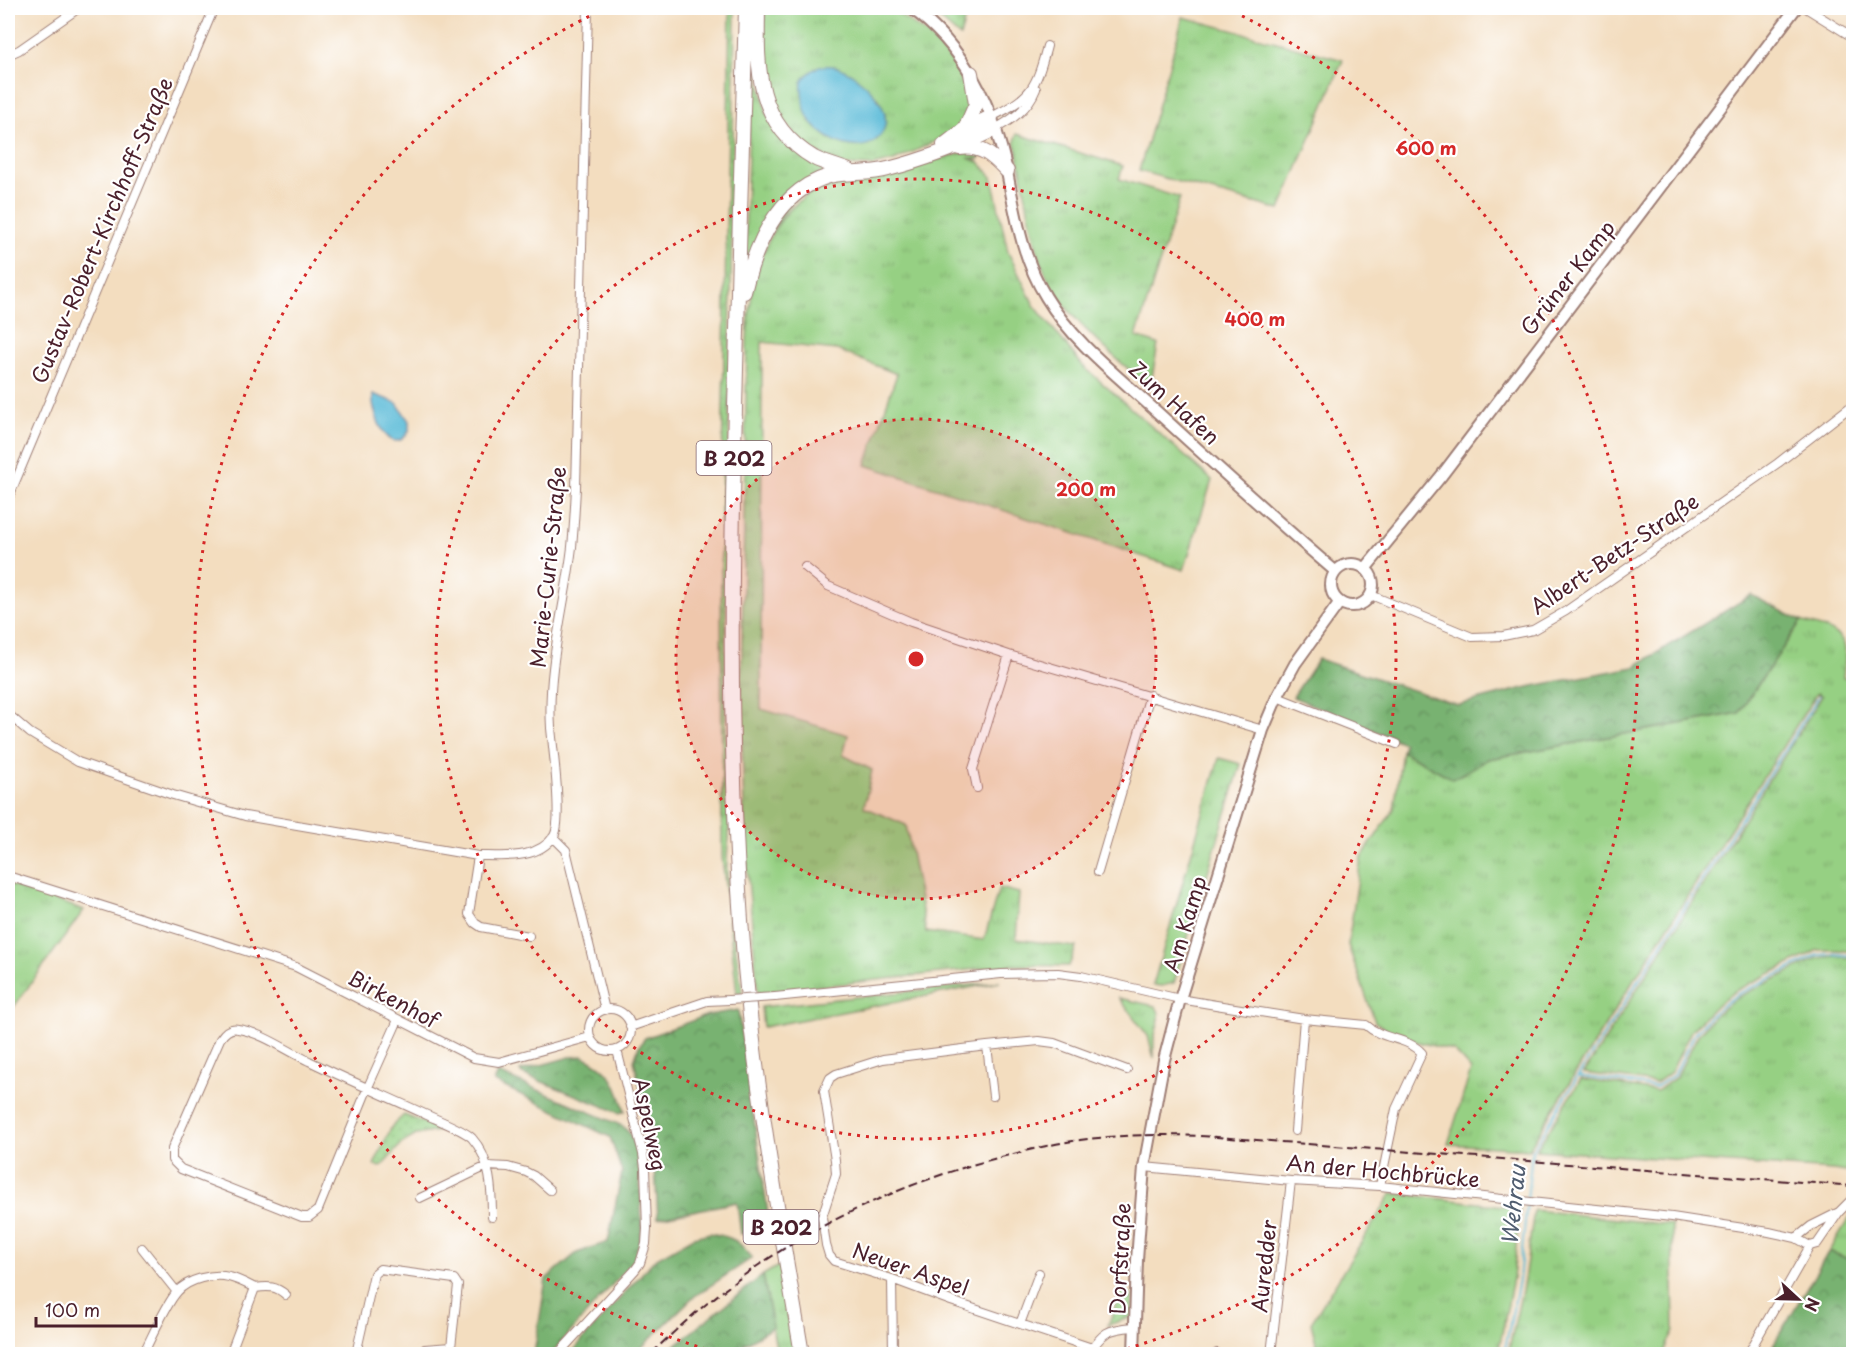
<svg xmlns="http://www.w3.org/2000/svg" width="1861" height="1362" viewBox="0 0 1861 1362" font-family="'Playpen Sans',sans-serif">
<style>
.grass{fill:url(#grass-tufts);stroke:#707857;stroke-width:1.5;fill-rule:evenodd}
.forest{fill:url(#forest-crowns);stroke:#61684e;stroke-width:1.5}
.park{fill:url(#park-dots);stroke:#707857;stroke-width:1.5}
.water{fill:#58bad7;stroke:#516c81;stroke-width:1.5}
.lines{fill:none;stroke-linecap:round;stroke-linejoin:round}
.stream{stroke:#58bad7;stroke-width:2}
.street-casing{stroke:#9e7e75;stroke-width:10}
.secondary-casing{stroke:#9e7e75;stroke-width:14}
.highway-casing{stroke:#9e7e75;stroke-width:16}
.street{stroke:#fff;stroke-width:8}
.secondary{stroke:#fff;stroke-width:10}
.highway{stroke:#fff;stroke-width:14}
.rail{stroke:#4a1f2b;stroke-width:2;stroke-dasharray:9 4.5;stroke-linecap:butt}
.street-bridge-casing{stroke:#9e7e75;stroke-width:10;stroke-linecap:butt}
.street-bridge{stroke:#fff;stroke-width:8}
.ring{fill:none;stroke:#d62828;stroke-width:3;stroke-dasharray:3 6}
.labels{text-anchor:middle;dominant-baseline:central;stroke-width:4.5;stroke-linejoin:round;paint-order:stroke}
.shield{fill:#fff;stroke:#80626b;stroke-width:1.5}
.shield-label{font-size:20px;font-weight:bold;fill:#4a1f2b}
.street-label{font-size:21px;fill:#4a1f2b;stroke:#fff}
.water-label{font-size:22px;font-style:italic;fill:#505d70;stroke:#fff}
.centre{fill:#d62828;stroke:#fff;stroke-width:3}
.ring-label{font-size:18px;text-anchor:middle;font-weight:bold;fill:#d62828;stroke:#fff;stroke-width:4.5;stroke-linejoin:round;paint-order:stroke}
</style>
<defs>
<pattern id="grass-tufts" width="24" height="20" patternUnits="userSpaceOnUse" patternTransform="scale(1.5)"><rect width="24" height="20" fill="#96d083"/><path d="M3 7l-1-3M5 7V3M7 7l1-3M15 17l-1-3M17 17v-4M19 17l1-3" fill="none" stroke="#83b271"/></pattern>
<pattern id="forest-crowns" width="20" height="18" patternUnits="userSpaceOnUse" patternTransform="scale(1.5)"><rect width="20" height="18" fill="#78b271"/><path d="M2 6a3 3 0 1 1 6 0M12 15a3 3 0 1 1 6 0" fill="none" stroke="#64905d"/></pattern>
<pattern id="park-dots" width="8" height="8" patternUnits="userSpaceOnUse" patternTransform="scale(1.5)"><rect width="8" height="8" fill="#96d083"/><path d="M2 2h.1M6 6h.1" fill="none" stroke="#83b271" stroke-width="1.8" stroke-linecap="round"/></pattern>
</defs>
<rect width="100%" height="100%" fill="#fff"/>
<filter id="ink" filterUnits="userSpaceOnUse"><feTurbulence type="fractalNoise" baseFrequency=".0167" numOctaves="2"/><feDisplacementMap in="SourceGraphic" scale="12" xChannelSelector="R" yChannelSelector="G"/><feConvolveMatrix kernelMatrix="1 2 1 2 8 2 1 2 1" color-interpolation-filters="sRGB"/></filter>
<filter id="wash" filterUnits="userSpaceOnUse"><feTurbulence type="fractalNoise" baseFrequency=".008" numOctaves="4" result="noise"/><feDisplacementMap in="SourceGraphic" scale="24" xChannelSelector="R" yChannelSelector="G"/><feGaussianBlur stdDeviation="1.35" result="paint"/><feColorMatrix in="noise" values="0 0 0 0 0 0 0 0 0 0 0 0 0 0 0 0 0 1.4 0 .05"/><feComposite in="paint" operator="in"/></filter>
<g filter="url(#wash)">
<rect width="100%" height="100%" fill="#f3ddbf"/>
<path class="grass" d="M730,8H735L725,691L729,838C721,889 737,942 742,993H737L722,857L721,529Z
M765,8H890L928,35L951,60L959,72L966,93L967,111L970,113L955,132L894,161L872,166L841,165L803,145L776,110L766,81L763,45ZM852,75L879,99L886,121L830,139L809,121Z
M927,8H968L960,37Z
M1183,17L1343,60L1280,210L1139,171Z
M752,49L767,114L830,171L805,184L747,264H744Z
M1017,134L1123,166L1119,179L1180,198L1136,337L1158,344L1150,388C1118,360 1083,331 1058,297C1030,257 1027,188 1015,142Z
M963,153L980,154L979,159L968,158L979,162L992,177L1008,252L1034,305L1083,366L1212,480L1184,570L866,465L897,374L837,350L762,342L761,709L848,735L843,755L872,770L864,807L906,825L926,932L984,940L999,888L1019,893L1016,939L1076,947L1069,966L1013,965L758,993L745,844L741,706L747,340C750,285 762,218 817,189C834,180 854,177 874,173C903,166 933,160 963,153Z
M1801,621C1815,626 1843,630 1845,648C1846,657 1844,669 1843,678L1854,680L1853,952L1838,950H1818L1735,991L1713,1008L1691,1031L1671,1072L1656,1083L1584,1073L1822,696L1817,693L1599,1035L1529,1149L1448,1144L1471,1070L1454,1051L1398,1037L1375,1022L1348,945L1361,858L1394,809L1402,751L1453,779L1488,759L1739,713Z
M1219,758L1241,764L1174,983L1162,986L1153,985Z
M8,884L84,910L8,1015Z
M1836,956L1854,959V1157L1846,1172L1833,1170L1536,1150L1581,1079L1657,1091L1676,1077L1698,1035L1715,1015L1738,997L1818,958Z
M1000,982L763,1027L761,1007Z
M1119,998L1155,1006C1164,1015 1156,1028 1154,1039C1154,1045 1154,1052 1154,1058L1148,1036Z
M1392,1193L1520,1208L1513,1278L1498,1354H1319L1311,1323Z
M1534,1210L1672,1225L1674,1330L1663,1354H1508L1524,1281Z
M1853,1212V1261L1829,1251Z
M780,1265L794,1354H777L763,1275Z"/>
<path class="forest" d="M1751,595L1801,621L1739,713L1488,759L1453,779L1402,751L1404,743L1293,697L1318,659L1458,705L1528,687L1634,667Z
M738,1010L770,1228L741,1234L737,1202L658,1218L654,1151L634,1060L639,1046L645,1038L708,1015Z
M583,1056C612,1069 616,1083 625,1111L620,1113L522,1074L520,1071L570,1057Z
M498,1073L623,1126L630,1134L637,1151L640,1175L642,1229L635,1259L551,1354H534L546,1279L577,1253L608,1242L622,1172L610,1137L494,1082Z
M710,1233C732,1237 739,1240 752,1258L692,1298L635,1354H570L655,1259L694,1237Z
M1829,1251L1853,1261V1354H1787L1773,1345Z
M763,1275L773,1327L728,1354H664Z"/>
<path class="park" d="M404,1115L443,1130L416,1135L401,1144L383,1165L380,1167L374,1165L392,1126Z
M1122,1289L1133,1296L1132,1317L1108,1325Z"/>
<path class="water" d="M819,66C825,66 831,65 837,67C859,74 897,108 882,133C865,160 825,141 811,122C806,116 804,107 803,100C802,95 801,87 802,82C805,75 813,70 819,66Z
M373,394L397,403L409,421V431C390,463 370,410 373,394Z"/>
<g class="lines">
<path class="stream" d="M1578,1076L1819,696
M1504,1354L1519,1280L1532,1151L1578,1076L1656,1087L1674,1075L1695,1033L1713,1013L1736,995L1818,955L1836,954L1854,956"/>
</g>
</g>
<g filter="url(#ink)">
<g class="lines">
<g class="street-casing">
<path id="street" d="M1806,8L1854,38
M8,55L19,50L79,8
M991,117C1031,98 1036,88 1047,46
M995,129C1013,119 1028,109 1036,89
M8,499L214,8
M805,567L828,586L911,622L1009,655L1263,730
M1371,595L1472,637L1503,636L1533,630L1566,611L1778,463L1854,404
M1277,697L1397,744
M8,714L30,733L78,762L173,795L245,816L478,856C503,856 538,860 554,836C563,821 553,749 551,728C547,667 565,607 572,547C574,527 575,508 576,488L588,8
M977,788L973,769L1009,655
M553,837L566,850L605,1010
M478,856L469,914L475,923L481,927L529,936
M1098,872L1150,695
M8,876L296,967L474,1058L499,1062L590,1037
M775,997L1001,974L1058,973L1081,976L1180,999L1216,1005L1304,1019L1366,1025C1382,1040 1408,1037 1422,1053L1396,1109L1380,1186
M589 1030a21 21 0 1 1 42 0a21 21 0 1 1-42 0Z
M398,1020L368,1087L318,1210L309,1217H302L181,1169L172,1160V1149L220,1039C224,1033 230,1027 238,1029C261,1032 289,1052 309,1061C348,1080 388,1097 427,1115C438,1120 464,1130 472,1138C491,1159 492,1191 492,1217
M630,1027L707,1001L729,1000
M987,1046L993,1096
M1295,1131L1304,1019
M1144,1167L1291,1181L1380,1186L1672,1217L1769,1232L1796,1238L1810,1246
M420,1198L487,1166L508,1167L526,1172L534,1176L550,1190
M1796,1238L1811,1226L1839,1212L1854,1197
M142,1248L177,1292
M892,1279L893,1354
M255,1288C269,1286 276,1286 286,1295
M1020,1324L1039,1273
M1092,1348L951,1301L892,1279L834,1261L829,1255L826,1245L822,1217L836,1174L835,1160L824,1091L830,1078L836,1074L883,1059L987,1046L1039,1041L1054,1043L1127,1070
M143,1354C151,1339 166,1304 177,1292C188,1279 213,1273 229,1277C238,1279 247,1284 255,1288L230,1354
M356,1354L374,1274L380,1269L454,1279L458,1285L451,1347L425,1349L424,1354
M558,1354L635,1270L640,1263L646,1244L647,1229L645,1168L643,1154L617,1050
M1088,1354C1103,1332 1107,1329 1134,1327
M1217,1354V1353
M1271,1354L1291,1181
M1748,1354L1810,1246L1817,1244L1839,1212"/>
</g>
<g class="secondary-casing">
<path id="secondary" d="M911,8C965,47 994,108 1007,172C1016,216 1022,258 1046,297C1073,342 1118,376 1156,411C1215,465 1274,519 1335,571
M1331 585a21 21 0 1 1 42 0a21 21 0 1 1-42 0Z
M1365,569L1442,475L1796,8
M1134,1354L1137,1260L1144,1167L1164,1060L1180,999L1263,730L1277,697L1295,664L1339,603"/>
</g>
<g class="highway-casing">
<path id="highway" d="M746,8C742,141 738,275 735,408C731,569 729,729 739,890C748,1046 776,1201 802,1354
M758,8C757,67 755,123 814,158C825,164 838,166 849,171
M965,129L976,104L971,73
M944,145L965,129L991,117
M959,148C981,145 992,155 1007,171
M744,292C755,246 778,191 829,176C849,171 869,175 888,169C924,160 962,145 995,129"/>
</g>
<use href="#street" class="street"/>
<use href="#secondary" class="secondary"/>
<use href="#highway" class="highway"/>
<path class="rail" d="M651,1354C749,1256 870,1190 1005,1156C1029,1150 1055,1143 1080,1140C1126,1134 1172,1134 1217,1137L1854,1186"/>
<g class="street-bridge-casing">
<path id="street-bridge" d="M729,1000L775,997"/>
</g>
<use href="#street-bridge" class="street-bridge"/>
</g>
</g>
<circle cx="916" cy="659" r="240" fill="#d62828" fill-opacity=".12"/>
<g class="ring">
<circle cx="916" cy="659" r="240"/>
<circle cx="916" cy="659" r="480"/>
<path d="M723 1354A721 721 0 0 1 606 8M1226 8A721 721 0 0 1 1109 1354"/>
</g>
<g class="labels">
<g class="shield">
<rect x="696.5" y="441" width="75" height="34" rx="4.5"/>
<rect x="743.5" y="1210" width="75" height="34" rx="4.5"/>
</g>
<g class="shield-label">
<text x="734" y="458">B 202</text>
<text x="781" y="1227">B 202</text>
</g>
<g class="street-label">
<text transform="translate(101 230) rotate(-67)">Gustav-Robert-Kirchhoff-Straße</text>
<text transform="translate(1567 277) rotate(-52)">Grüner Kamp</text>
<text transform="translate(1175 402) rotate(42)">Zum Hafen</text>
<text transform="translate(1614 553) rotate(-34)">Albert-Betz-Straße</text>
<text transform="translate(547 567) rotate(-84)">Marie-Curie-Straße</text>
<text transform="translate(1184 924) rotate(-73)">Am Kamp</text>
<text transform="translate(394 998) rotate(28)">Birkenhof</text>
<text transform="translate(651 1124) rotate(78)">Aspelweg</text>
<text transform="translate(1383 1170) rotate(5)">An der Hochbrücke</text>
<text transform="translate(1119 1259) rotate(-87)">Dorfstraße</text>
<text transform="translate(1263 1266) rotate(-84)">Auredder</text>
<text transform="translate(911 1268) rotate(19)">Neuer Aspel</text>
</g>
<g class="water-label">
<text transform="translate(1512 1205) rotate(-84)">Wehrau</text>
</g>
</g>
<circle cx="916" cy="659" r="9" class="centre"/>
<g class="ring-label">
<text x="1426" y="155">600 m</text>
<text x="1255" y="326">400 m</text>
<text x="1086" y="496">200 m</text>
</g>
<rect width="1861" height="1362" fill="none" stroke="#fff" stroke-width="30"/>
<g transform="translate(1798 1299) rotate(112)" stroke="#ffffff" stroke-width="4.5" paint-order="stroke">
<path d="M0-4.5L10 22L0 15L-10 22Z" fill="#4a1f2b"/>
<text y="-9" font-size="16" font-weight="bold" text-anchor="middle" fill="#4a1f2b">N</text>
</g>
<path d="M36 1317v9h120v-9" fill="none" stroke="#4a1f2b" stroke-width="3"/>
<text x="45" y="1317" font-size="18" fill="#4a1f2b" stroke="#ffffff" stroke-width="4.5" paint-order="stroke">100 m</text>
</svg>
